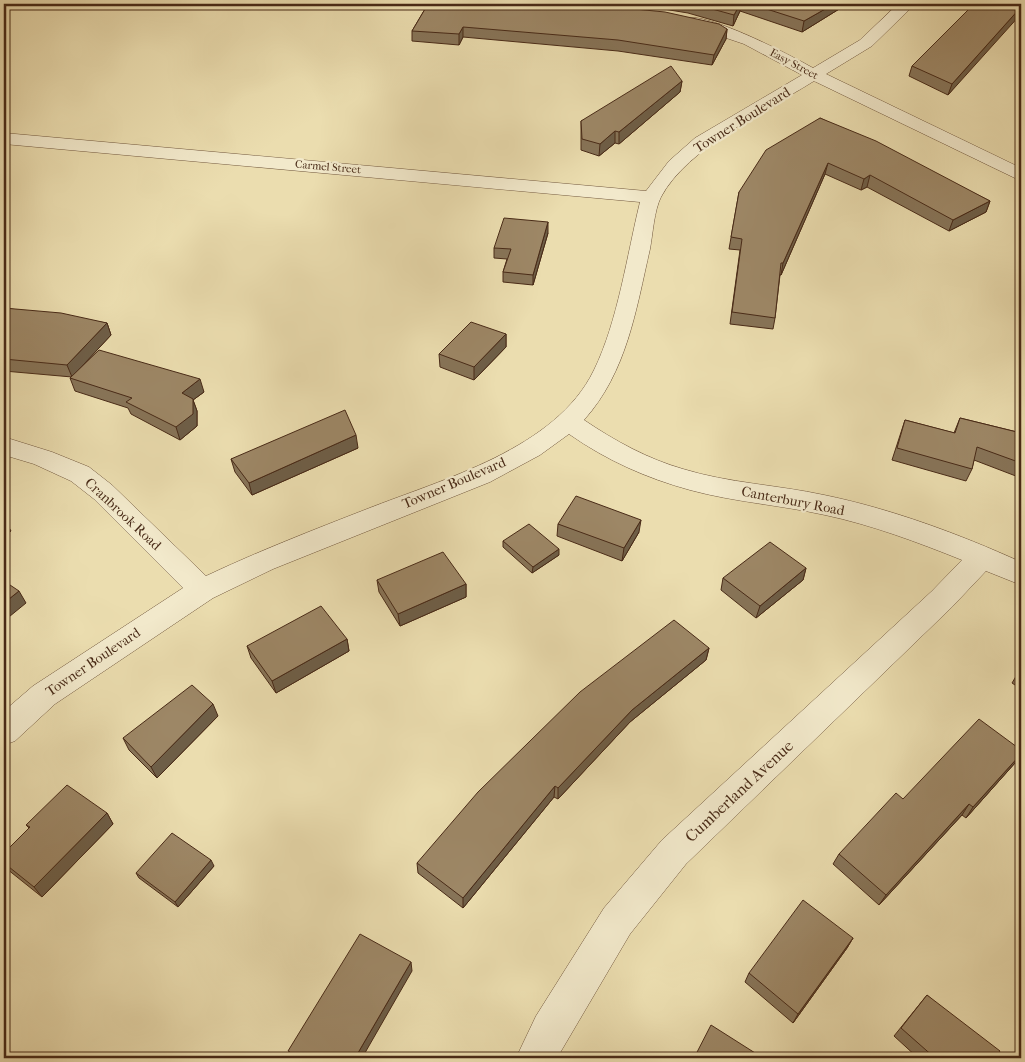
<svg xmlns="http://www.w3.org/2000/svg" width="1025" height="1062" viewBox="0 0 1025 1062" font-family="'IM FELL French Canon',serif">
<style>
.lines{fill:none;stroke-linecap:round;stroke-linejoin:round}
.minor-casing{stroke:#71573d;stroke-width:1}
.minor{fill:#f2e9cb;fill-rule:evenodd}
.wall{fill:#877458;stroke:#482a17}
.shaded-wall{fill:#6e5e47;stroke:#482a17}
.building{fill:#9d8766;stroke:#482a17}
.labels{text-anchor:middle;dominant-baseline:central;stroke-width:4.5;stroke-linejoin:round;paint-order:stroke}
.far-street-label{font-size:11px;fill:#482a17;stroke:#f2e9cb}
.street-label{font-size:14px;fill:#482a17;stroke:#f2e9cb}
.near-street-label{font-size:16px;fill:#482a17;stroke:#f2e9cb}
</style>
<rect width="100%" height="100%" fill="#ebddaf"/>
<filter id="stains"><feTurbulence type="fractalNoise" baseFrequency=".004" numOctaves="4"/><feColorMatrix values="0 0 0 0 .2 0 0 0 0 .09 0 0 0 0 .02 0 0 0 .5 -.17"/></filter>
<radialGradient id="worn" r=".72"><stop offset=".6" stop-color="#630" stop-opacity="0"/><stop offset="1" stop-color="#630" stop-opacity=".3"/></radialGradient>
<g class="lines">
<g class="minor-casing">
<path id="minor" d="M898,4H915L872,46L826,74L1021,168V181L814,81C768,110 687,148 661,197C654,211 653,233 650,249C636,310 627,372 584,420C615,441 648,459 683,469C728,483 778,485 824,495C892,509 959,534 1021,562V585L986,571L952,607L686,864L630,934L557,1058H516L536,1016L604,908L662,840L932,591L962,560C917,542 872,525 825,515C780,505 734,502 690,490C646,478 606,460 569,434L540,455L490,482L273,569L213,598L55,704L15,741L4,745V711L33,686L183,588L94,499L71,481L34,464L4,455V437L52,452L89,467L112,485L206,576C259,551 313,530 367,509C443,479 556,449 594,370C618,321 627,255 640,202L4,144V133L646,191L669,161L695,138L802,75L744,44L685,24L683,21L685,18C708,12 790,55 813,68L860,40Z"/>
</g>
<use href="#minor" class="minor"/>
</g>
<path class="wall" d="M428,4L727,29L726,39L712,65L618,51L463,37L459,45L412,41V31Z
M626,4H845L844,6L802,32L740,11L733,26L688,13L639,5Z
M1021,4L948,95L909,76L912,66Z
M682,81L680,92L619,144L615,143L599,156L581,150V121Z
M820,118L990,201L986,212L949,231L867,187L861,190L825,174L781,275H780L775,318L773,329L730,324L740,250L729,249L739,192Z
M548,233L533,285L503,282V272L507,259L494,258V248Z
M4,308L107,323L111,335L72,377L4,371Z
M506,334V347L474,380L440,367L439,354Z
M70,378L204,392L193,400L197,411V426L180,440L131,414L128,408L75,391Z
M960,418L1021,433V478L974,460L972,469L966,481L892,460L905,420L954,433Z
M358,448L252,495L235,472L231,459Z
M558,524L639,532L622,561L557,536Z
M503,541L559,555L532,573L503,547Z
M806,568L803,580L756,618L721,590L723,578Z
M377,580L466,584V597L400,626L379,592Z
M347,639L349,651L276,693L251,658L247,646Z
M709,648L706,660L630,722L558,799L554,797L463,908L418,873L417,863Z
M1021,668V689L1012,683Z
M218,716L157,778L129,750L123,738Z
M1015,763L966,818L962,815L879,905L833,864L839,854L903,799Z
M107,813L113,824L42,897L7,869L4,865V853L29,828L26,825Z
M214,866L178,907L139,878L136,873Z
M853,938L847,948L793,1023L745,982L749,973Z
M927,995L995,1058H918L894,1036Z"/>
<path class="shaded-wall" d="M740,4H741L740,11L733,26L734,15Z
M834,4H845L844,6L802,32L804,21Z
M1021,7V14L948,95L952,84Z
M463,27V37L459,45V34Z
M727,29L726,39L712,65L714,55Z
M682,81L680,92L619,144V132Z
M615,131V143L599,156L600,144Z
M828,163L825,174L781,275L783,263Z
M870,175L867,187L861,190L864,179Z
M990,201L986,212L949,231L953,220Z
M548,222V233L533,285V275Z
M107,323L111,335L72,377L67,365Z
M506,334V347L474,380V367Z
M200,379L204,392L193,400L197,411V426L180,440L176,427L182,393Z
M356,435L358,448L252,495L249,483Z
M4,519L11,531L4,537Z
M641,520L639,532L622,561L624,548Z
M559,549V555L532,573L533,567Z
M806,568L803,580L756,618L760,606Z
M466,584V597L400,626L398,614Z
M19,591L26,603L4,621V603Z
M347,639L349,651L276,693L272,681Z
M709,648L706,660L630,722L558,799V788L632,710Z
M213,704L218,716L157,778L151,767Z
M1021,754L1015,763L966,818L973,807Z
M555,786L554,797L463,908V898Z
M969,804L962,815L879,905L886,895Z
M107,813L113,824L42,897L34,887Z
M211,860L214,866L178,907L175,902Z
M853,938L847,948L793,1023L798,1014Z
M411,962L412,971L362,1058H355Z"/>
<path class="building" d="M428,4H584L665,12L719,24L727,29L714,55L618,40L463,27L459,34L412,31Z
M694,4H740L734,15Z
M751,4H834L804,21Z
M974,4H1021V7L952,84L912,66Z
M671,66L682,81L619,132L615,131L600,144L582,139L581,121Z
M820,118L876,141L990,201L953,220L870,175L864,179L828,163L783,263H781L775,318L732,312L742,239L731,237L739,192L766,150Z
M504,218L548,222L533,275L503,272L511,249L494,248Z
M4,308L61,313L107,323L67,365L4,359Z
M471,322L506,334L474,367L439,354Z
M99,350L200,379L182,393L193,399V414L176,427L126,402L132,398L70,378Z
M345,410L356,435L249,483L231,459Z
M960,418L1021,433V463L977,447L972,469L897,448L905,420L955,433Z
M576,496L641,520L624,548L558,524Z
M529,524L559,549L533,567L503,541Z
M770,542L806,568L760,606L723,578Z
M443,552L466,584L398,614L377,580Z
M4,581L19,591L4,603Z
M321,606L347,639L272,681L247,646Z
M674,620L709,648L632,710L558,788L555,786L463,898L417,863L478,792L580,692Z
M192,685L213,704L151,767L123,738Z
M979,719L1021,750V754L973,807L969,804L886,895L839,854L896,793L903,799Z
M67,785L107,813L34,887L4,863V853L30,827L26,825Z
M172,833L211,860L175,902L136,873Z
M803,900L853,938L798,1014L749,973Z
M360,934L411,962L355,1058H286L290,1052L288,1051Z
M927,995L1000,1051L995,1058H935L901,1028Z
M711,1025L763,1058H694Z"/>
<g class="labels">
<g class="far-street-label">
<text transform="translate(794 64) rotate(28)">Easy Street</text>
<text transform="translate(328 167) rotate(5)">Carmel Street</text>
</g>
<g class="street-label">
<text transform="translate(742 120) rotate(-32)">Towner Boulevard</text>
<text transform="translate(454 483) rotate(-23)">Towner Boulevard</text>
<text transform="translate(793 501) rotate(11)">Canterbury Road</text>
<text transform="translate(123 514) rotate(43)">Cranbrook Road</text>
<text transform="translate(93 662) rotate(-34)">Towner Boulevard</text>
</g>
<g class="near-street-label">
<text transform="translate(739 791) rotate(-43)">Cumberland Avenue</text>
</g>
</g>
<rect width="1025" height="1062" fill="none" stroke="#ebddaf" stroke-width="20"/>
<rect x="5" y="5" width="1015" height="1052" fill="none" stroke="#482a17" stroke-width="2.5"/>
<rect x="10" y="10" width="1005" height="1042" fill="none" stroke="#482a17"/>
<rect width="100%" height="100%" filter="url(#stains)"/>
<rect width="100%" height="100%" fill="url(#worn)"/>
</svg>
